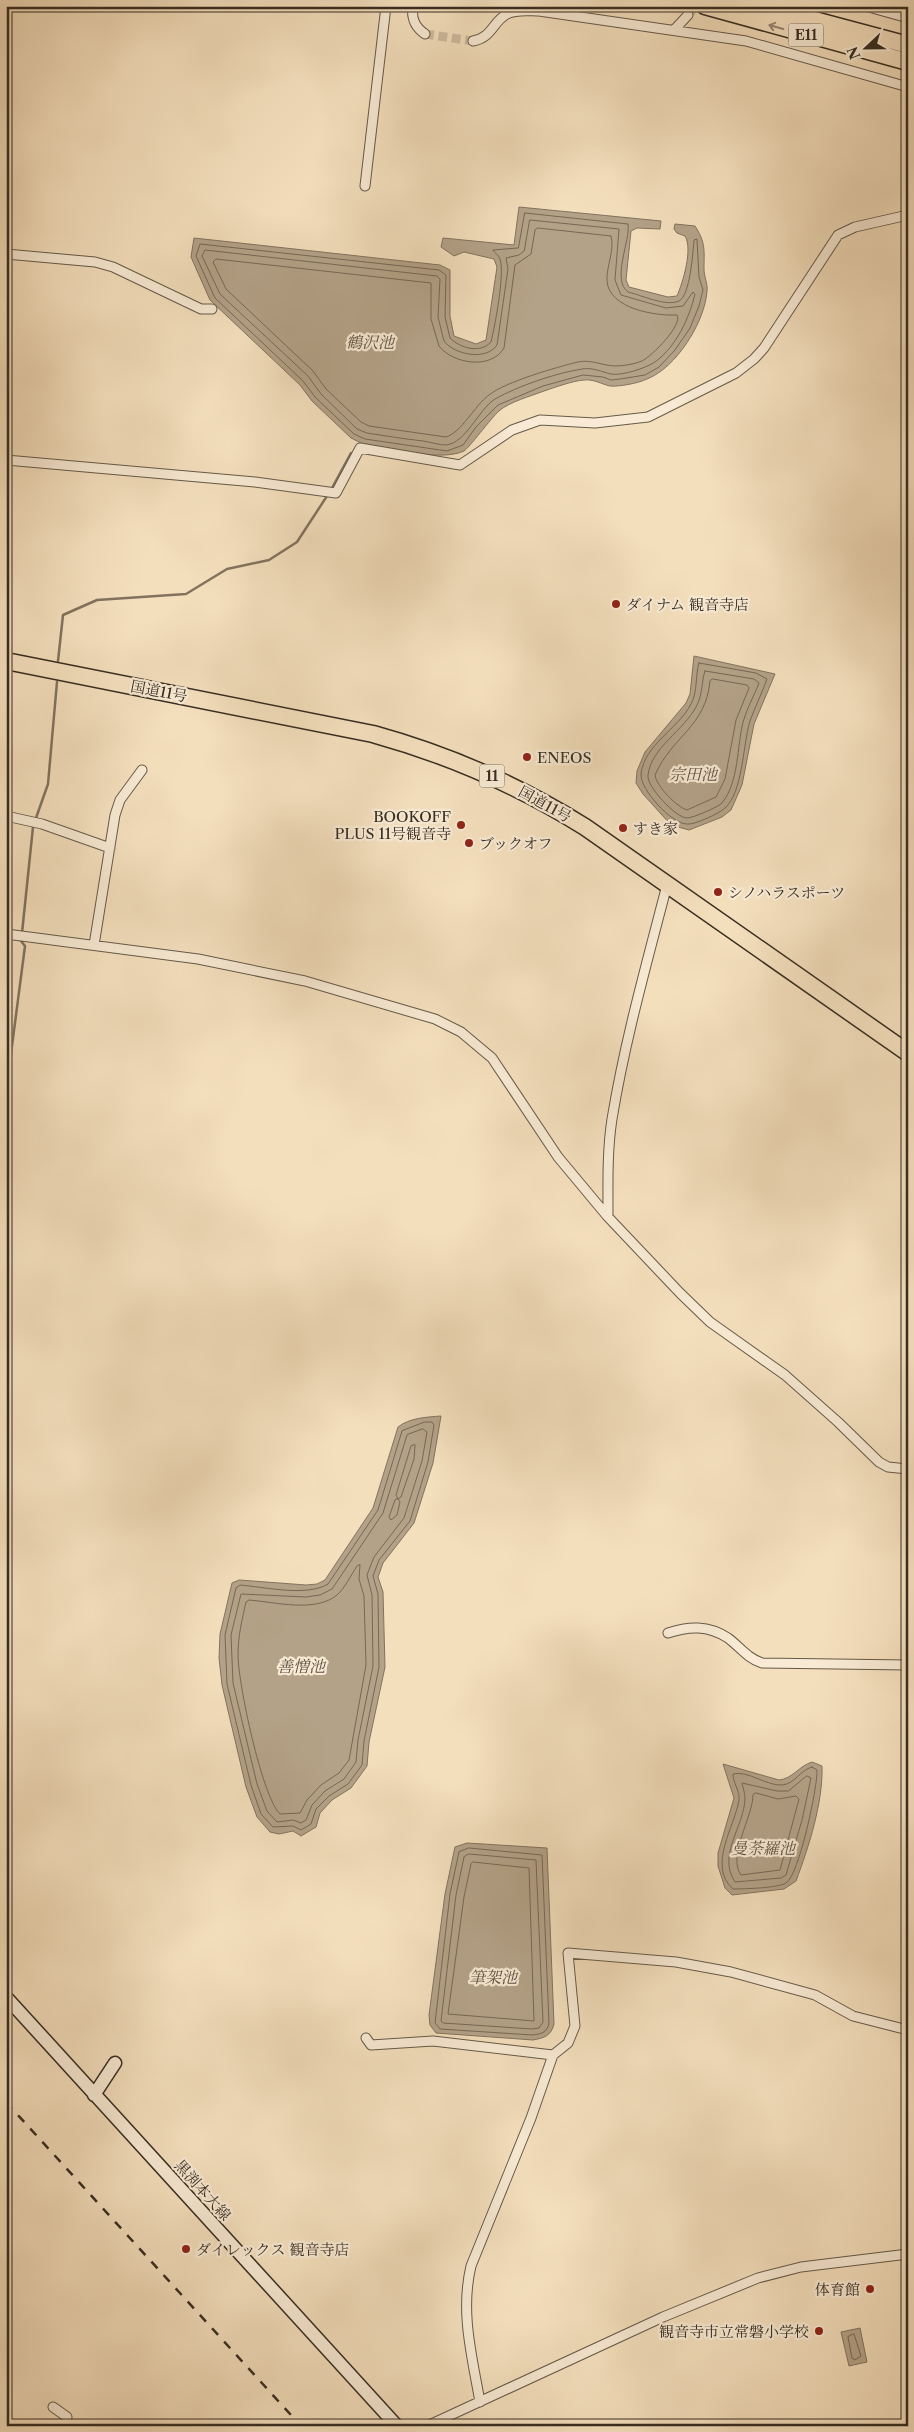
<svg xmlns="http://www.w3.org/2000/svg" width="914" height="2432" viewBox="0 0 914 2432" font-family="'Libre Caslon Text','Noto Serif JP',serif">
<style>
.water{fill:#b4a288;stroke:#82735f}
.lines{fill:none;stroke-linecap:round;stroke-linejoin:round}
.shore{stroke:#766855;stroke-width:1}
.stream{stroke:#82735f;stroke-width:2.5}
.street-tunnel{stroke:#cebb9e;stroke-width:9;stroke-dasharray:9 4.5;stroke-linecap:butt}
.street-casing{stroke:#665a49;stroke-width:11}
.secondary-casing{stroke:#372d22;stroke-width:15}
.highway-casing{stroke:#372d22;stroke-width:19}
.street{stroke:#f8ead4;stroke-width:9}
.secondary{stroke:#f8ead4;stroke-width:12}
.highway{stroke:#f4dfbd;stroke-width:16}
.rail{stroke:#372d22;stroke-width:2.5;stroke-dasharray:9 9;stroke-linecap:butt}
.oneway{stroke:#968670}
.poi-dot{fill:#8f2418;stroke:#f8ead4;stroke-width:2}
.labels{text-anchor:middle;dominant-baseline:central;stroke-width:4.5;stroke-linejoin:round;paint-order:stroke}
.shield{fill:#f8ead4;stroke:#716657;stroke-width:1}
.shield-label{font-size:14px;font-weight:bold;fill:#372d22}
.poi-label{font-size:15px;fill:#372d22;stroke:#f8ead4;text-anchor:start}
.street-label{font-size:15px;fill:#372d22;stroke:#f8ead4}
.water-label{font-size:16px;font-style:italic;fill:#5c5041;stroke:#f8ead4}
</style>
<rect width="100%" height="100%" fill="#f4dfbd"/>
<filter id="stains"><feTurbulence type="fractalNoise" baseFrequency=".004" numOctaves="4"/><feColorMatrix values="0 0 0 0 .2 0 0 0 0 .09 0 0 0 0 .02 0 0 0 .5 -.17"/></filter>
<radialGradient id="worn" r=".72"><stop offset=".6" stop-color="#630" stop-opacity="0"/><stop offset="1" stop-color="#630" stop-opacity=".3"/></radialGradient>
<path class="water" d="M519,207L661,221L660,229L637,228L631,231L626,280L629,287L668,297L677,296C683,282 693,249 685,236L677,233L674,229L675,224L695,226C706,243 704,250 704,269C704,277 708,284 707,291C705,322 676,368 647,379C639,383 619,387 610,386C601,384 594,379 584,380C572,381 556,387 544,391C531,396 509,402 499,411C491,418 469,448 464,451C440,462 390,448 363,444L351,438L312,401L300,385L210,300L191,257L194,238L440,265L450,270V316L454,336L476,344L486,340L497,267L494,259L464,252L454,256L441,247L443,238L514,245Z
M694,656L775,674L754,724L742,785L731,810L722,817L689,830L671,825L643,794L636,783L637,771L645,752L686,703L690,694Z
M441,1416L433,1463L414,1523L383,1563L378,1577L383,1592L385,1667L369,1742L367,1766L351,1788L332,1800L320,1813L316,1827L301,1836L293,1831L279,1834L270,1832L257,1817L246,1787L222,1685L219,1658L220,1634L232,1583L239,1580L306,1585L317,1584L325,1580L373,1508L398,1427C409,1418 427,1417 441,1416Z
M812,1762L822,1766C823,1803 809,1846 796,1881L784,1889L732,1895L725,1888L718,1866V1853L734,1798L723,1764L779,1780C792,1779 799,1766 812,1762Z
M467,1843L547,1848L554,2024C551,2036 544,2038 533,2040L436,2033L430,2025L429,2015L445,1894L455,1847Z
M860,2328L867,2362L849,2366L841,2332Z"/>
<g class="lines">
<path class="shore" d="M525,213L628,224C631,239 611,280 628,292C641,295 666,307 679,301C690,296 693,252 694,240L697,239L699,277L703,290L699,306L690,328L675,350L659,367L645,375L620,379L611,380L603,377L583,375L543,386L498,405L476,427L463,445L447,451L365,439L354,434L316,398L303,381L215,298L196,256L200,244L439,270L446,275L445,317L450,338C460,348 480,354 491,342C495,325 505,274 500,259C498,254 495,254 493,250L518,248Z
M530,220L619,229L615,280L621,295L666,308L683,306L693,292L695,294C689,319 676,347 655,362C646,368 622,376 611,374C602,372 592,367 582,369C556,373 518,386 495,399C478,410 466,443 446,445C439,445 430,442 423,441C405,439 386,436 367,433L357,429L321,394L308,376L220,294L202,256L205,250L437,276L440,279L438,317L444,341C455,355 486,361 497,345L508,269L506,258L519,255L524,251Z
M538,228L611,236C615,250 606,267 607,281C609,309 656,316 677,315C683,325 652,356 642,361C635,364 623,366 616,366C603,366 591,359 578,362C557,367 505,382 489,395C474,406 462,432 446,437L369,426L361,422L326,389L313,371L226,289L213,262L216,259L431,283V319L439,346C453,364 491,370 504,348L515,265L531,254L535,230Z
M699,663L756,673L767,679C762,693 755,707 750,721C743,743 743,792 725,808C720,813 695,825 687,824C672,824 640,790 641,774C644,745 679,728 691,704C698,691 695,676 699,663Z
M705,671L754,679L759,683C754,696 747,708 743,722C737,746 739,782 722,803C718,807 693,818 687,818C676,818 646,786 648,775C651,748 684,730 696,707C703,695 701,683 705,671Z
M713,679L747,685L749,688L736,720L725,779L716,797L687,810C677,807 656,786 655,775C672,736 706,727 710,681Z
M425,1422H432L434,1425L428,1462L410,1521L379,1560L373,1576L378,1594L379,1667L364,1741L362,1765L348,1784L329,1796L316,1809L311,1824L301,1830L293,1826L273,1827L261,1814L251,1785L227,1684L225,1635L236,1588L240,1585C265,1587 306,1597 328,1584L378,1510L402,1431Z
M423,1429L427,1432L422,1461L404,1518L374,1557L367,1575L372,1595L373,1666L358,1740L356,1762L344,1779L325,1791L312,1805L306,1820L301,1823L293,1820L277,1822L267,1811L257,1784L233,1683L231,1635L241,1594L306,1597L320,1595L332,1589L383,1513L407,1435Z
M415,1445L414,1459L401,1497L398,1499L396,1495L411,1446Z
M398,1499L400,1502L397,1515L391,1520L389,1517L395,1500Z
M360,1565L359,1579L364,1596L366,1665L349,1760L339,1773L321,1785L307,1800L300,1813L280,1814C262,1797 238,1683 238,1655C238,1636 242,1620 246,1602L249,1600C275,1602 315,1613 337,1595C345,1588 351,1575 357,1566Z
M812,1767L817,1770C818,1785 799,1876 786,1883C779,1888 743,1889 733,1889C707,1866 735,1826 739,1800C740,1791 733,1783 733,1774C748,1770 766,1786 782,1785C795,1784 800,1770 812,1767Z
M807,1776L811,1778L802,1820L786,1875L781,1878L735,1882C717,1855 744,1827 745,1799C745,1793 743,1788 742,1783L777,1791H788Z
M756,1793L778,1799L796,1796L799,1799L780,1870L741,1875C727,1856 753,1817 753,1795Z
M469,1848L542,1855L549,2023C547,2033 541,2034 532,2035L440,2029L435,2023L450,1894L459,1852Z
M469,1854L536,1860L543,2022L539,2028L532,2029L443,2023L441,2021L456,1895L464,1857Z
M473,1862L529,1868L534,2021L448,2014L464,1897L471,1864Z
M854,2334L861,2356L855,2360L852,2358L848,2337Z"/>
<path class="stream" d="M332,488L351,453
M58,661L63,615L97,600L186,594L227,569L269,560L297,542L327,496
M36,818L48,784L57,682
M22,933L33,827
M6,1092L25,946L21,941"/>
<path class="street-tunnel" d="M688,15L696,6
M425,34L473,41"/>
<g class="street-casing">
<path id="street" d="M413,6C411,19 415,27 425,34
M865,6L908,18
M675,29L688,15
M473,41C493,37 492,22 507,14C516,9 529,11 539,11L746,41L908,87
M365,186L386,6
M6,254L95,262L113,267L201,309H212
M6,460L255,482L336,493L360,448L460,465L512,430L540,420L595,423L648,417L736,373L754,359L764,348L838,235L855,227L908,215
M6,816L42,824L110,848
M6,934L198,959L305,981L435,1019L461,1032L492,1058L558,1157L608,1217L680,1293L710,1322L785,1375L838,1422L879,1462L888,1467L908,1469
M94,945L115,815L120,800L142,770
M608,1217C608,1185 607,1151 612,1119C625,1040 647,962 667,885
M668,1633C689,1626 708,1625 728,1638C740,1647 747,1658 762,1663L908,1665
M366,2038L371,2045L433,2041L553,2055
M480,2402C472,2356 460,2312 471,2266L531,2118L553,2055L568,2043L575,2026L568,1953L676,1962L731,1972L815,1995L853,2016L908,2030
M53,2407L67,2417L66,2426
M427,2426L663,2317L758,2278L801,2267L908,2254"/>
</g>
<g class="secondary-casing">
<path id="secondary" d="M6,1997L397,2426
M94,2095L115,2063"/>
</g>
<g class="highway-casing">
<path id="highway" d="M705,6L908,62
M762,6L908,45
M6,661L373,734C449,755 518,785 585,827L908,1053"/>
</g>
<use href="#street" class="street"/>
<use href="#secondary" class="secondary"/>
<use href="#highway" class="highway"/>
<path class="rail" d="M6,2102L301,2426"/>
</g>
<defs><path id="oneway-shaft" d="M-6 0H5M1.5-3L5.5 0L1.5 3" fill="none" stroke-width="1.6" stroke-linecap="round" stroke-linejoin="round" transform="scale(1.25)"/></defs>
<use class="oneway" href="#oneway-shaft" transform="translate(776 27) rotate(-164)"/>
<g class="poi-dot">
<circle cx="616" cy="604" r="5"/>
<circle cx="527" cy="757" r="5"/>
<circle cx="461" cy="825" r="5"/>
<circle cx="623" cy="828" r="5"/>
<circle cx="469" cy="843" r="5"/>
<circle cx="718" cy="892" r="5"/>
<circle cx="186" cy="2249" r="5"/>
<circle cx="870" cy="2289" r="5"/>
<circle cx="819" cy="2331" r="5"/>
</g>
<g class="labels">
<g class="shield">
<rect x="788.5" y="23.5" width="35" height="23" rx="4"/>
<rect x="479.5" y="764.5" width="25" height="23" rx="4"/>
</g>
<g class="shield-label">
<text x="806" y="35">E11</text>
<text x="492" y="776">11</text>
</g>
<g class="poi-label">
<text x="626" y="604">ダイナム 観音寺店</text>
<text x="537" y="757">ENEOS</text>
<text x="451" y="816" text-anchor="end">BOOKOFF<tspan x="451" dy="17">PLUS 11号観音寺</tspan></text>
<text x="633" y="828">すき家</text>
<text x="479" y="843">ブックオフ</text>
<text x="728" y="892">シノハラスポーツ</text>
<text x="196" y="2249">ダイレックス 観音寺店</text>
<text x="860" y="2289" text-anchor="end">体育館</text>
<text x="809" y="2331" text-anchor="end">観音寺市立常磐小学校</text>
</g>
<g class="street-label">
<text transform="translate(159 691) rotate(11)">国道11号</text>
<text transform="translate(545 804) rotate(29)">国道11号</text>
<text transform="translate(203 2190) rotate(48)">黒渕本大線</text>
</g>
<g class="water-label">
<text x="370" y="342">鶴沢池</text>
<text x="693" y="774">宗田池</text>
<text x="301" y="1666">善憎池</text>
<text x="763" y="1848">曼荼羅池</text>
<text x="493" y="1977">筆架池</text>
</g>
</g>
<rect width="914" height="2432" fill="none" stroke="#f4dfbd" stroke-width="25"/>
<rect x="8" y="8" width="899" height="2417" fill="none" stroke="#372d22" stroke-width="2.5"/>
<rect x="12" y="12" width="889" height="2407" fill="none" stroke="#372d22"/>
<g transform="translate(866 48) rotate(248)" stroke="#f8ead4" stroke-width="4" paint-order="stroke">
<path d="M0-4L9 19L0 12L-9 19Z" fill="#372d22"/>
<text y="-8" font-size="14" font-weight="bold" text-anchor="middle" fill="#372d22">N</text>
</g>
<rect width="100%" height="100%" filter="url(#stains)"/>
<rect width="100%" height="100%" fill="url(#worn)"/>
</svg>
